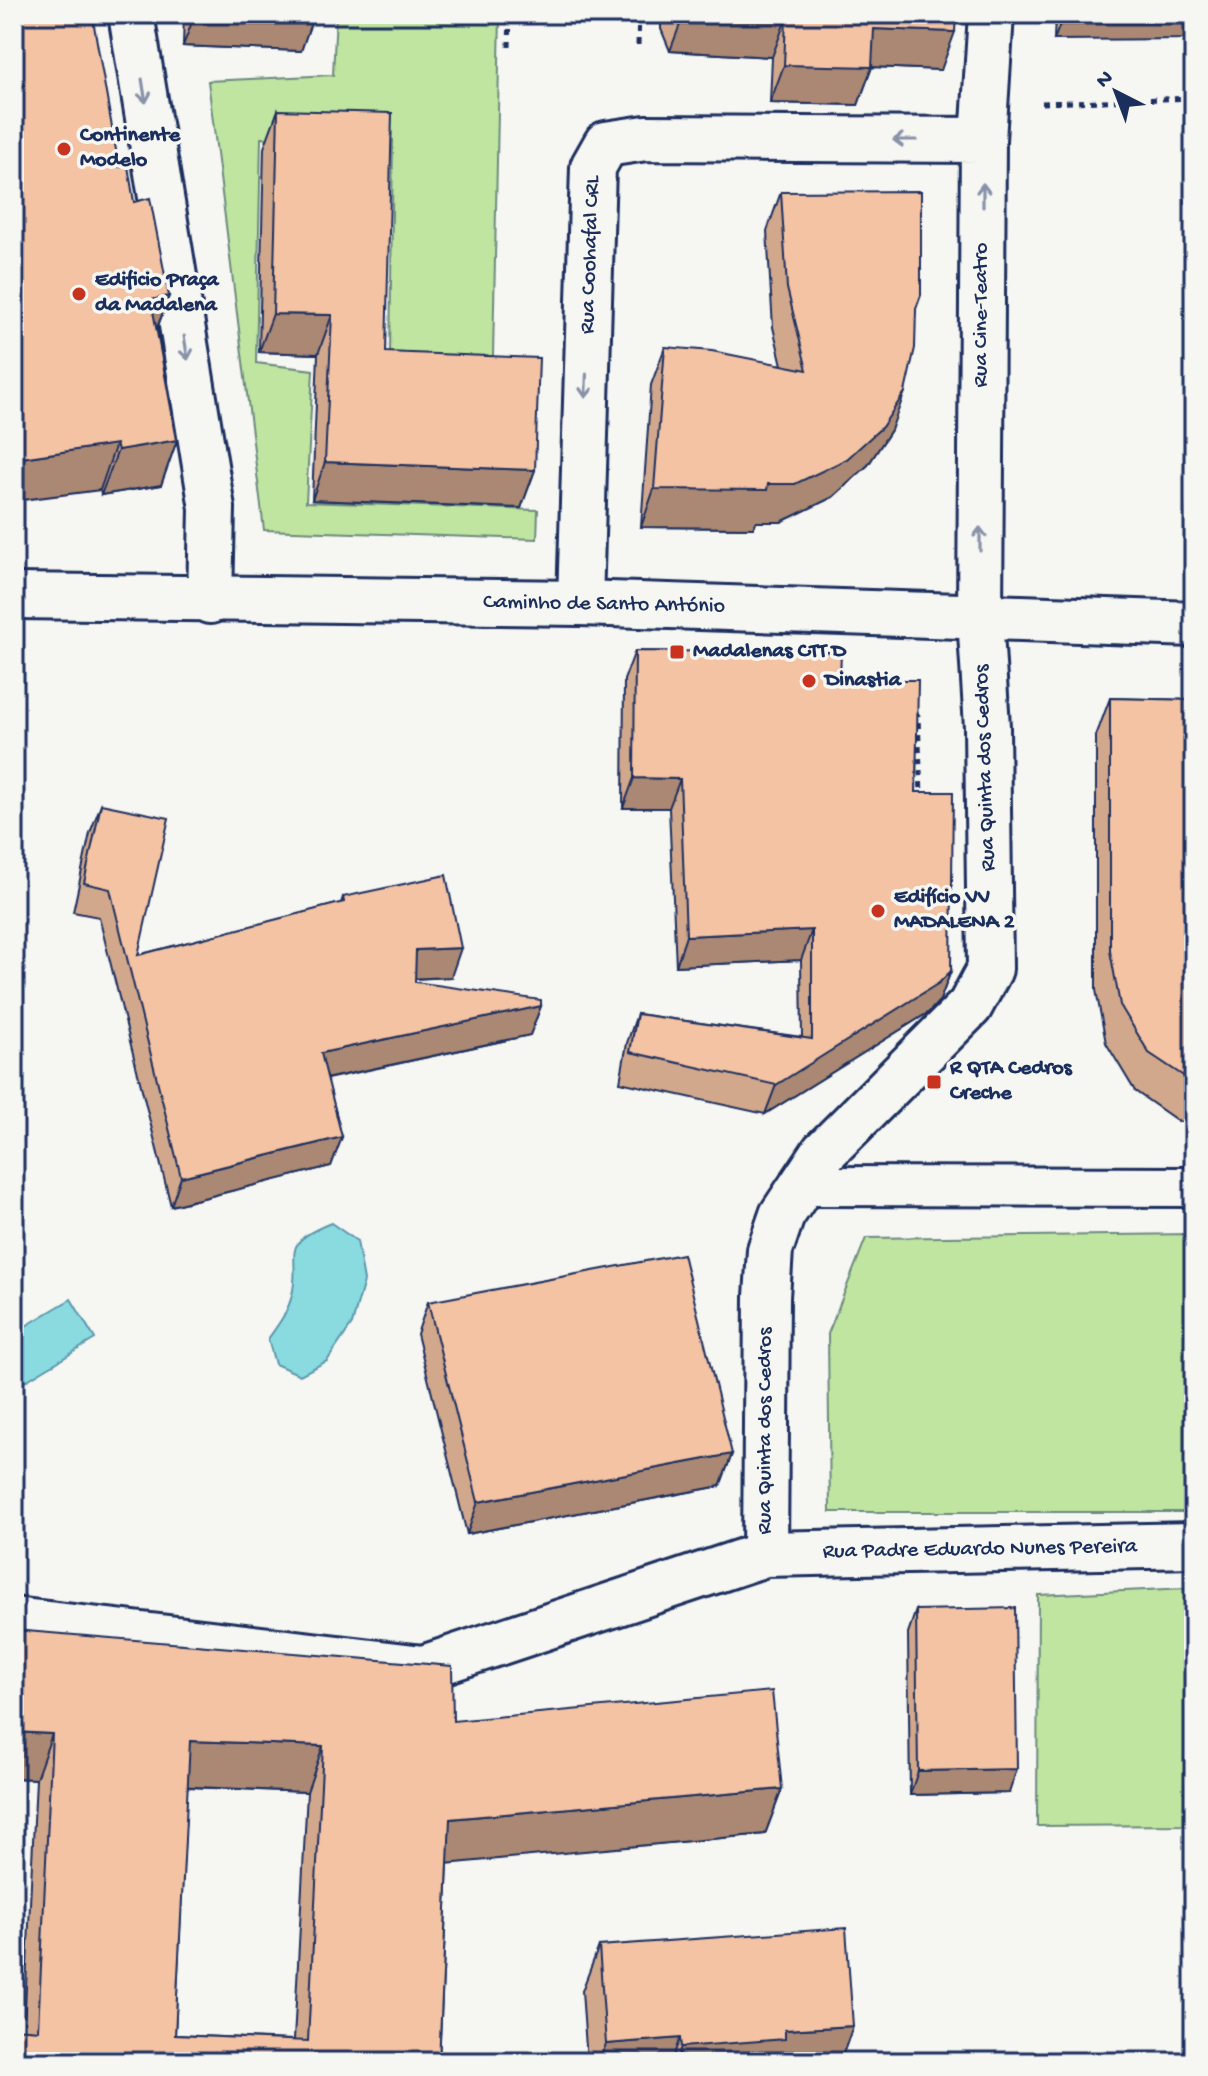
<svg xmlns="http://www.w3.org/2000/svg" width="1208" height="2076" viewBox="0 0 1208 2076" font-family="'Gochi Hand',sans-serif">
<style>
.green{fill:#bfe5a0;stroke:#6d8a7f;stroke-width:2}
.water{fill:#89dbe0;stroke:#5d96ac;stroke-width:2}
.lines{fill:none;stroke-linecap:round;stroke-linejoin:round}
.lane-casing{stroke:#1b2f5e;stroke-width:44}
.street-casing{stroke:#1b2f5e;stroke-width:50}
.secondary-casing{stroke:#1b2f5e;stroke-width:50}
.path{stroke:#1b2f5e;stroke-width:5;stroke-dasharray:6 6;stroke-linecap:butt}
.lane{stroke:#f6f6f2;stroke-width:38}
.street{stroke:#f6f6f2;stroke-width:44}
.secondary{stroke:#f6f6f2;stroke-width:44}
.wall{fill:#d2a88d;stroke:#1b2f5e;stroke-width:2;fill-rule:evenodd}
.shaded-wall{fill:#ab8873;stroke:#1b2f5e;stroke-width:2}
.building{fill:#f4c3a4;stroke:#1b2f5e;stroke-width:2;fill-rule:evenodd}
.oneway{stroke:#8892a8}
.poi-dot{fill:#c8321e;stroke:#f6f6f2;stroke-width:3}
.labels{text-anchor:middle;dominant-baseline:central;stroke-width:7;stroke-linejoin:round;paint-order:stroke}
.poi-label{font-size:22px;font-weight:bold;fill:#1b2f5e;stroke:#f6f6f2;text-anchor:start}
.street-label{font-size:22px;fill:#1b2f5e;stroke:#f6f6f2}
</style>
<rect width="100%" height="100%" fill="#f6f6f2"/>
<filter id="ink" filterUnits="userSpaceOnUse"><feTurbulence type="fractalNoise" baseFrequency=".0125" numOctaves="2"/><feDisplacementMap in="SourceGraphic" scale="16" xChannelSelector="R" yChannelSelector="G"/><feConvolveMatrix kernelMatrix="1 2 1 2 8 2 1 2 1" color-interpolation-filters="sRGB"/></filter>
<g filter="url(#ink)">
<path class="green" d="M336,14H500L493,356L390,355L393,140L261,138L256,363L313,370L306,502L538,510L537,539L264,530L208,81L333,75Z
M1194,1234V1512H830L828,1334L866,1238Z
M1188,1588L1191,1825L1037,1826L1038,1595Z"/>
<path class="water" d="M331,1223L357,1241L364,1281L352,1324L327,1361L300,1375L275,1364L268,1339C278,1325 288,1312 292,1295C302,1253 276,1245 331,1223Z
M71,1299L95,1339L14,1388V1333Z"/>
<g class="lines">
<g class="lane-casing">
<path id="lane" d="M800,1186L1194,1187"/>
</g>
<g class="street-casing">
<path id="street" d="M131,14L212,508L210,601
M580,603L593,167L606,144L646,138L983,140
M765,1554L767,1297L770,1250L782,1215L824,1152L970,1006L990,969L987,727L980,617L983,140L991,14
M14,1620L423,1668L765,1554L1194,1545"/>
</g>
<g class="secondary-casing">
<path id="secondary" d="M14,596L580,603L1194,624"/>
</g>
<path class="path" d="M638,45L639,14
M509,47L510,14
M1042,103L1194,98
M915,711L918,716L921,796"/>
<use href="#lane" class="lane"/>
<use href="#street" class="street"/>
<use href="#secondary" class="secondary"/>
</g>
<path class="wall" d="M184,14H314L301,51L183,46Z
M661,14H956L941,70L872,67L858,105L770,103L772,57L670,51L661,29Z
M1055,14H1194L1054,40Z
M278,110L386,352L535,470L521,508L312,500L318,354L259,352L264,148Z
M119,167L134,202L169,296L157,329L177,440L161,485L101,495L100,490Z
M781,192L916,310L891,430L868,465L833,497L781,522H756L753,528L641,527L651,385L665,347L782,365L773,327L767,231Z
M1194,466V536L1186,535L1189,481Z
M635,651L840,680L916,792L951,971L940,1000L929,1012L765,1114L620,1082L627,1043L637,1014L802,1037L801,960L676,966L669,808H623L624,680Z
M1110,698L1194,700V1126L1178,1121L1135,1091L1106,1043L1096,990V736Z
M101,804L138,955L341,903L343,897L451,977L415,979V982L541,1006L530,1035L327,1079L342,1137L331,1166L171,1206L99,917L73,912L90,833Z
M428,1302L732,1454L720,1486L467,1534L417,1334Z
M916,1610L1009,1793L910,1795L908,1633Z
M14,1630L453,1721L782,1789L765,1834L448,1863L439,2062L24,2029L36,1779L14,1778ZM187,1787L307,1792L294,2040L175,2035Z
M599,1946L853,2026L840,2062H587L582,1991Z"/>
<path class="shaded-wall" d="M195,14H314L301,51L183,46Z
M684,14H711L786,19L772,57L670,51Z
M1064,14H1194V39L1054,40Z
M874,29L955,32L941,70L872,67L858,105L770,103L784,65Z
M169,296L152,341L151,300Z
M273,314L332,315L318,354L259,352Z
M905,392L891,430L868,465L833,497L781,522H756L753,528L641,527L654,489L768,484Z
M177,440L161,485L101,495L118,450Z
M116,444L100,490L14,501V459Z
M325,462L535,470L521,508L312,500Z
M1194,513V536L1186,535Z
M634,778L680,779L669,808H623Z
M812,930L801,960L676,966L686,936Z
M461,948L451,977L406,979L416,950Z
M951,971L940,1000L929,1012L765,1114L776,1085Z
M541,1006L530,1035L311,1082L321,1053Z
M342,1137L331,1166L171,1206L181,1177Z
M732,1454L720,1486L467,1534L478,1502Z
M14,1732L52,1734L36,1779L14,1778Z
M190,1741L323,1746L307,1792L173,1786Z
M1017,1769L1009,1793L910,1795L918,1771Z
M782,1789L765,1834L434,1865L450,1819Z
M853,2026L840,2062H676L681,2047L785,2030Z
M680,2038L671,2062H599L606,2044Z"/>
<path class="building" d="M14,14H92L119,167L128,166L134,202L150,198L169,296L151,300L177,440L118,450L116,444L14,459Z
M711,14H956L955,32L874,29L872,67L784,65L786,19Z
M278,110L392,113L386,352L539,358L535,470L325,462L332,315L273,314Z
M921,191V295L916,309L915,348L905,392L882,427L847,459L795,484H768L767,490L654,489L665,347L712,351L807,370L787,288L781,192Z
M635,651L841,652L840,680H918L916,792H953L951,971L939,983L776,1085L630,1052L637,1014L812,1039V930L686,936L680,779L634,778Z
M1110,698L1194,700V1083L1149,1053L1120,1005L1110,951Z
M101,804L169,818L138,955L344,902L343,897L446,875L461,948L416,950L415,982L541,1000V1006L321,1053L342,1137L181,1177L110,889L84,883Z
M683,1254L732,1454L478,1502L428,1302Z
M1015,1608L1017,1769L918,1771L916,1610Z
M14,1630L452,1666L453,1721L772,1691L782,1789L450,1819L439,2062H14V2028L38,2030L52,1734L14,1732ZM190,1741L323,1746L308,2041L175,2035Z
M846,1928L853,2026L785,2030V2039L681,2047L680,2038L606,2044L599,1946Z"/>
<defs><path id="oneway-shaft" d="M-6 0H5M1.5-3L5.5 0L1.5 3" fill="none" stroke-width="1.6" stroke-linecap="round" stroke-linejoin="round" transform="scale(2)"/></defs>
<g class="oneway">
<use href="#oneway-shaft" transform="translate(144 91) rotate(81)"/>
<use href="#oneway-shaft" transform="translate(905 140) rotate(-180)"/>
<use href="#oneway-shaft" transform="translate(983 195) rotate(-90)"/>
<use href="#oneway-shaft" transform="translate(186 348) rotate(81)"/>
<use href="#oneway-shaft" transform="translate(586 386) rotate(92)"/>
<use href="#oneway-shaft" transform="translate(980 539) rotate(-90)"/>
</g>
</g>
<g class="poi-dot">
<circle cx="64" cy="149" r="8"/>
<circle cx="79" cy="294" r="8"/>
<rect x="669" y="644" width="16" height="16" rx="4"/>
<circle cx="809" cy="681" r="8"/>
<circle cx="878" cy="911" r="8"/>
<rect x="926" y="1074" width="16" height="16" rx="4"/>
</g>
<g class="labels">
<g class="poi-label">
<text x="80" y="136">Continente<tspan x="80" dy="25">Modelo</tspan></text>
<text x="95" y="281">Edificio Praça<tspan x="95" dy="25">da Madalena</tspan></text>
<text x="693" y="652">Madalenas CTT D</text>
<text x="825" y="681">Dinastia</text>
<text x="894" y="898">Edifício VV<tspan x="894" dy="25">MADALENA 2</tspan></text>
<text x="950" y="1069">R QTA Cedros<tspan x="950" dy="25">Creche</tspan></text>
</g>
<g class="street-label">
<text transform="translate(591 255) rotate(-88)">Rua Coohafal CRL</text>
<text transform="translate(982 315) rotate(-90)">Rua Cine-Teatro</text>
<text transform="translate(604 605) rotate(1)">Caminho de Santo António</text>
<text transform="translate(986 768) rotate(-92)">Rua Quinta dos Cedros</text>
<text transform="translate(766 1431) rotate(-90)">Rua Quinta dos Cedros</text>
<text transform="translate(980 1550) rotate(-1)">Rua Padre Eduardo Nunes Pereira</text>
</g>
</g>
<rect width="1208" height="2076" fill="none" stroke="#f6f6f2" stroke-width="48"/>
<rect x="24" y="24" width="1160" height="2028" fill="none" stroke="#1b2f5e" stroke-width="3" filter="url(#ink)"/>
<g transform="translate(1116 92) rotate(318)" stroke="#f6f6f2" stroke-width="6" paint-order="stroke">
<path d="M0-6L14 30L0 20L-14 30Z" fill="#1b2f5e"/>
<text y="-12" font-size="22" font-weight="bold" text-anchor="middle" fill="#1b2f5e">N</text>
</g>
</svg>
